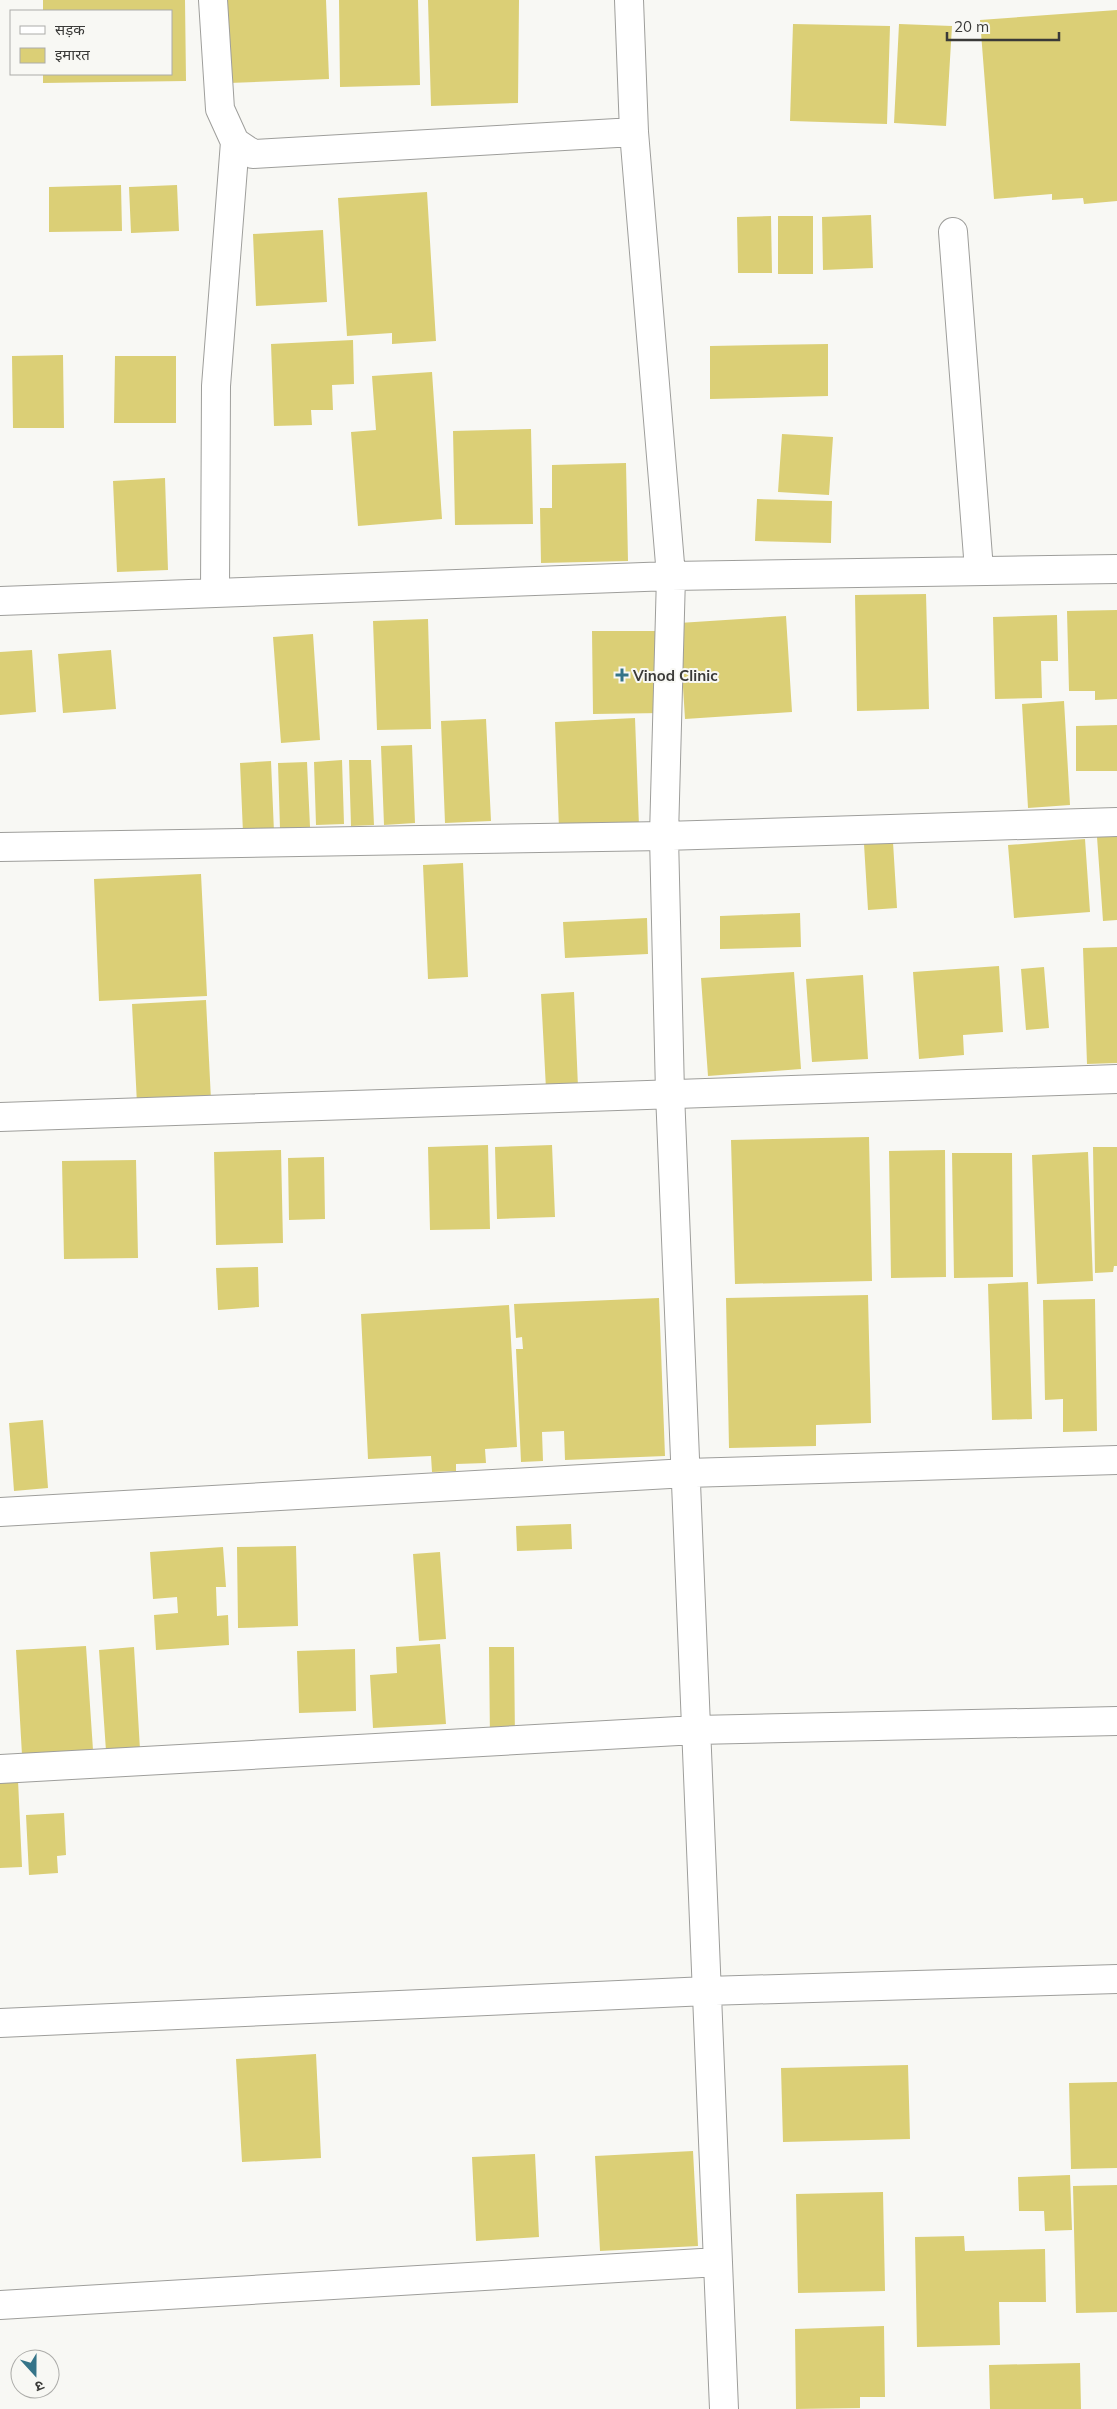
<svg xmlns="http://www.w3.org/2000/svg" width="1117" height="2409" viewBox="0 0 1117 2409" font-family="Mulish,'Noto Sans Devanagari',sans-serif">
<style>
.building{fill:#dbcf76}
.lines{fill:none;stroke-linecap:round;stroke-linejoin:round}
.minor-casing{stroke:#9e9e9b;stroke-width:30}
.minor{stroke:#fff;stroke-width:28}
.poi-dot{fill:#357489;stroke:#f8f8f4;stroke-width:2}
.labels{text-anchor:middle;dominant-baseline:central;stroke-width:4;stroke-linejoin:round;paint-order:stroke}
.poi-label{font-size:15px;font-weight:bold;fill:#3a3a38;stroke:#f8f8f4;text-anchor:start}
</style>
<rect width="100%" height="100%" fill="#f8f8f4"/>
<path class="building" d="M43,0H185L186,81L43,83V74H171V11H43Z
M226,0H326L329,79L229,83Z
M339,0H418L420,85L340,87Z
M428,0H519L518,103L431,106Z
M1117,10V201L1084,204L1083,198L1052,200V194L994,199L980,20Z
M793,24L890,26L887,124L790,121Z
M899,24L952,26L946,126L894,123Z
M121,185L122,231L49,232V187Z
M177,185L179,231L131,233L129,187Z
M427,192L436,341L392,344V333L347,336L338,198Z
M871,215L873,268L823,270L822,217Z
M771,216L772,273H738L737,217Z
M778,216H813V274H778Z
M323,230L327,302L256,306L253,234Z
M353,340L354,384L332,385L333,410H311L312,425L274,426L271,344Z
M828,344V396L710,399V346Z
M63,355L64,428H13L12,356Z
M115,356H176V423H114Z
M432,372L442,519L358,526L351,432L376,430L372,376Z
M531,429L533,524L455,525L453,431Z
M782,434L833,437L829,495L778,492Z
M626,463L628,561L541,563L540,508H552V465Z
M165,478L168,570L117,572L113,481Z
M757,499L832,501L831,543L755,541Z
M926,594L929,709L857,711L855,595Z
M1117,610V699L1095,700V691H1069L1067,611Z
M1057,615L1058,661H1041L1042,698L995,699L993,617Z
M786,616L792,712L685,719L679,623Z
M428,619L431,729L377,730L373,621Z
M592,631H662L663,713L593,714Z
M313,634L320,740L281,743L273,637Z
M32,650L36,712L0,715V652Z
M111,650L116,709L63,713L58,654Z
M1064,701L1070,805L1028,808L1022,704Z
M635,718L639,826L559,829L555,722Z
M486,719L491,821L445,823L441,721Z
M1117,725V771H1076V726Z
M412,745L415,823L384,825L381,746Z
M342,760L344,824L316,825L314,762Z
M349,760H371L374,825L351,826Z
M271,761L274,832L243,833L240,763Z
M307,762L310,827L280,829L278,763Z
M1117,836V920L1103,921L1097,837Z
M1085,839L1090,912L1014,918L1008,845Z
M893,842L897,908L868,910L864,844Z
M463,863L468,977L428,979L423,865Z
M201,874L207,996L99,1001L94,879Z
M800,913L801,947L720,949V916Z
M647,918L648,954L565,958L563,922Z
M1117,947V1063L1087,1064L1083,948Z
M999,966L1003,1032L963,1035L964,1055L919,1059L913,972Z
M1044,967L1049,1028L1026,1030L1021,969Z
M794,972L801,1069L708,1076L701,978Z
M863,975L868,1059L812,1062L806,979Z
M574,992L578,1087L546,1089L541,994Z
M206,1000L211,1100L137,1104L132,1004Z
M869,1137L872,1281L735,1284L731,1140Z
M488,1145L490,1229L430,1230L428,1147Z
M552,1145L555,1217L497,1219L495,1147Z
M1093,1147H1117V1266H1114L1113,1272L1095,1273Z
M281,1150L283,1243L216,1245L214,1152Z
M945,1150L946,1277L891,1278L889,1151Z
M1088,1152L1093,1281L1037,1284L1032,1155Z
M952,1153H1012L1013,1277L954,1278Z
M324,1157L325,1219L289,1220L288,1158Z
M136,1160L138,1258L64,1259L62,1161Z
M258,1267L259,1307L218,1310L216,1268Z
M1028,1282L1032,1419L992,1420L988,1284Z
M868,1295L871,1423L816,1425V1446L729,1448L726,1298Z
M659,1298L665,1456L565,1460L564,1431L542,1432L543,1461L521,1462L516,1349H523L522,1337L516,1338L514,1304Z
M1095,1299L1097,1431L1063,1432V1399L1045,1400L1043,1300Z
M509,1305L517,1447L485,1449L486,1463L456,1464V1471L432,1472L431,1456L368,1459L361,1314Z
M43,1420L48,1488L14,1491L9,1423Z
M571,1524L572,1549L517,1551L516,1526Z
M296,1546L298,1626L238,1628L237,1547Z
M223,1547L226,1587H216L217,1616L228,1615L229,1645L156,1650L154,1615L178,1613L177,1597L153,1599L150,1552Z
M440,1552L446,1639L419,1641L413,1554Z
M440,1644L446,1724L373,1728L370,1675L397,1673L396,1647Z
M86,1646L93,1750L22,1755L16,1650Z
M134,1647L140,1750L106,1751L99,1650Z
M489,1647H514L515,1740L490,1741Z
M355,1649L356,1711L299,1713L297,1651Z
M0,1780H18L22,1867L0,1868Z
M64,1813L66,1855L57,1856L58,1873L29,1875L26,1815Z
M316,2054L321,2158L242,2162L236,2059Z
M908,2065L910,2139L783,2142L781,2068Z
M1117,2082V2168L1071,2169L1069,2083Z
M693,2151L698,2246L600,2251L595,2156Z
M535,2154L539,2237L476,2241L472,2157Z
M1070,2175L1072,2230L1045,2231L1044,2211H1019L1018,2177Z
M1117,2185V2312L1076,2313L1073,2186Z
M883,2192L885,2291L798,2293L796,2194Z
M964,2236L965,2251L1045,2249L1046,2302H999L1000,2345L917,2347L915,2237Z
M884,2326L885,2397H860V2408L796,2409L795,2329Z
M1080,2363L1081,2409H990L989,2365Z"/>
<g class="lines">
<g class="minor-casing">
<path id="minor" d="M213,0L220,109L235,142L253,154L634,132
M629,0L634,132L671,576L664,836L670,1093L724,2409
M953,232L979,570
M215,593L216,386L235,142
M0,601L671,576L1117,569
M0,847L664,836L1117,822
M0,1117L1117,1079
M0,1512L687,1473L1117,1460
M0,1769L696,1730L1117,1721
M0,2023L707,1991L1117,1979
M0,2305L718,2262"/>
</g>
<use href="#minor" class="minor"/>
</g>
<path class="poi-dot" d="M619.5 667.5h5v5h5v5h-5v5h-5v-5h-5v-5h5z"/>
<g class="labels">
<g class="poi-label">
<text x="633" y="675">Vinod Clinic</text>
</g>
</g>
<rect x="10" y="10" width="162" height="65" fill="#f8f8f4" stroke="#acaca9"/>
<rect x="20" y="26" width="25" height="8" fill="#ffffff" stroke="#acaca9"/>
<text x="55" y="35" font-size="15" fill="#3a3a38">सड़क</text>
<rect x="20" y="48" width="25" height="15" fill="#dbcf76" stroke="#acaca9"/>
<text x="55" y="60" font-size="15" fill="#3a3a38">इमारत</text>
<g transform="translate(35 2374) rotate(159)"><circle r="24" fill="#f8f8f4" stroke="#acaca9"/>
<path d="M0-4L9 19L0 12L-9 19Z" fill="#357489"/>
<text y="-8" font-size="14" font-weight="bold" text-anchor="middle" fill="#3a3a38">उ</text>
</g>
<path d="M947 32v8h112v-8" fill="none" stroke="#3a3a38" stroke-width="2.5"/>
<text x="954" y="32" font-size="15" fill="#3a3a38" stroke="#f8f8f4" stroke-width="4" paint-order="stroke">20 m</text>
</svg>
